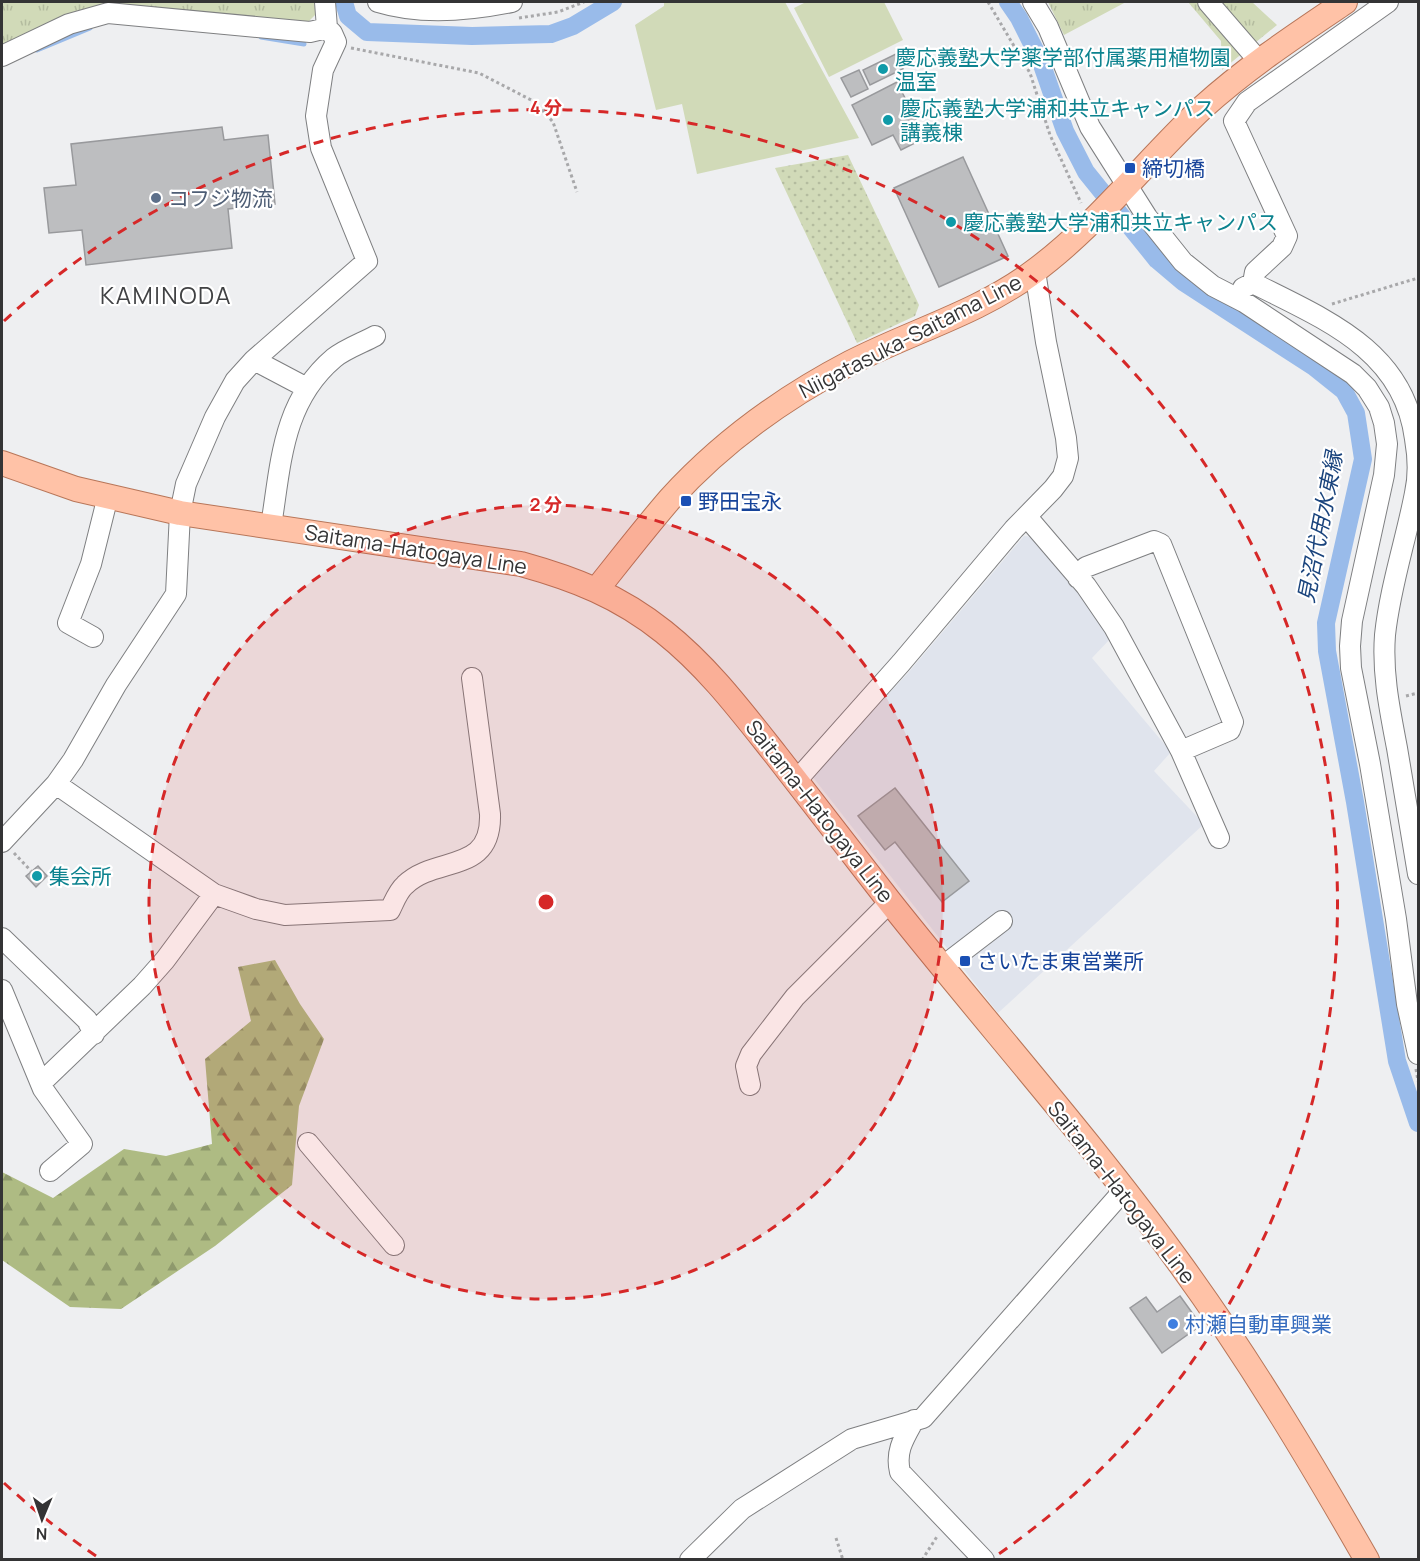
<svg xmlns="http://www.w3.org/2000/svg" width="1420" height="1561" viewBox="0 0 1420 1561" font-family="Manrope,'Noto Sans JP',sans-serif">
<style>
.built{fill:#e0e4ed}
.grass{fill:url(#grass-tufts)}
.forest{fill:url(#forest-firs)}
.garden{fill:url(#garden-dots)}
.pitch{fill:#d1dab8}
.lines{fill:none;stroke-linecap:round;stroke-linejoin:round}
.stream{stroke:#99bbea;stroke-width:5}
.canal{stroke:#99bbea;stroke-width:18}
.building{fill:#bdbec0;stroke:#98999c;stroke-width:1.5}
.minor-casing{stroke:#7e7f81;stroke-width:22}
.major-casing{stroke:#b87659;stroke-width:26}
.path{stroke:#a8a8aa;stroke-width:3;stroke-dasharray:3 3;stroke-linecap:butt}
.minor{stroke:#fff;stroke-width:20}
.major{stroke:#ffc2a7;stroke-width:24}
.ring{fill:none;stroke:#d62828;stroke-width:3;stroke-dasharray:10 8}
.culture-dot{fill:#0f9aa8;stroke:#fff;stroke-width:2}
.transit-dot{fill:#1a4fb4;stroke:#fff;stroke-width:2}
.service-dot{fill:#5c6f8a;stroke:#fff;stroke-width:2}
.shop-dot{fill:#3f7fe0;stroke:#fff;stroke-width:2}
.labels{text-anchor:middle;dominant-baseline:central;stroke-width:4.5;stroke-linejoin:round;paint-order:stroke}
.culture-label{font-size:21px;fill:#0d838f;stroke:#fff;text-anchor:start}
.transit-label{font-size:21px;fill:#164399;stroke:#fff;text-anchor:start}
.service-label{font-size:21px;fill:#4e5e75;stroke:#fff;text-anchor:start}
.street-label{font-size:21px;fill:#343435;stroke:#fff}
.shop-label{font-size:21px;fill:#366cbe;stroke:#fff;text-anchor:start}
.water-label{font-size:22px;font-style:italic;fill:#1a447d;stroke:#fff}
.quarter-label{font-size:24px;letter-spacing:1.5px;fill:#414244;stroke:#fff}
.centre{fill:#d62828;stroke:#fff;stroke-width:3}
.ring-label{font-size:18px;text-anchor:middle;font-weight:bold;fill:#d62828;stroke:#fff;stroke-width:4.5;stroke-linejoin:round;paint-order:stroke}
</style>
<defs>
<pattern id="grass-tufts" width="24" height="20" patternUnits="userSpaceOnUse" patternTransform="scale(1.5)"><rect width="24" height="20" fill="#d1dab8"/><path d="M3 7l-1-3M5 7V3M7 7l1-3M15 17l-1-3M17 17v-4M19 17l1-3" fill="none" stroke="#b4bc9f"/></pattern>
<pattern id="forest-firs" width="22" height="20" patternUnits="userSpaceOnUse" patternTransform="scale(1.5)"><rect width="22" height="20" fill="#aebb83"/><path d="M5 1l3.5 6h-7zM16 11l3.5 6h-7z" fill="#8e996c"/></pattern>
<pattern id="garden-dots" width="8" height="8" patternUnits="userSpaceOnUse" patternTransform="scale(1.5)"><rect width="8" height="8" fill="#d1dab8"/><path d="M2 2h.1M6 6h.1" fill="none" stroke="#b4bc9f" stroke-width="1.8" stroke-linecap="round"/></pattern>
</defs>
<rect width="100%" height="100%" fill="#eeeff1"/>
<path class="built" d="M1024,536L1033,537L1064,574L1111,638L1092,658L1171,752L1154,771L1204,824L998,1013L812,776L908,673Z"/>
<path class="grass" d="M2,2H314L316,14L305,25L157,8L2,48Z
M1048,2H1126L1064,35Z
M1188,2H1252L1277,25L1222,70L1221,41Z"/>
<path class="forest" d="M275,960L300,1004L324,1039L299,1106L292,1185L215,1246L121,1309L70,1307L2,1260V1172L53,1198L124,1149L166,1156L212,1144L205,1059L251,1021L238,967Z"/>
<path class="garden" d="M848,155L919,305L915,316L857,343L775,168Z"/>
<path class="pitch" d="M664,2H785L859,138L697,174L682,104L656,110L635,25L664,6Z
M806,2H884L903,40L829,77L794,8Z"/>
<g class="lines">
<path class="stream" d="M261,37L304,44
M37,50L90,28"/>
<path class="canal" d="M344,2L348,16L367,32L472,36L551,34L573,26L613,2
M1008,2L1019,18L1041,62L1065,131L1086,172L1157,260L1183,282L1314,367L1344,391L1356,413L1363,459L1326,623L1327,651L1355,802L1397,1061L1418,1123"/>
</g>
<path class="building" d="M896,54L903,69L870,85L863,70Z
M859,70L868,89L851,97L841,78Z
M897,82L925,138L901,150L893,135L872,145L852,105Z
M222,127L224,140L268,135L275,204L228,209L232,248L86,265L82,230L49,233L44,188L76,185L71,144Z
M963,157L1008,256L939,287L894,188Z
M895,788L969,881L942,902L895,842L885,850L858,816Z
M38,866L47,876L36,887L26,876Z
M1180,1296L1201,1325L1162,1353L1130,1308L1146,1297L1157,1312Z"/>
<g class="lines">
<g class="minor-casing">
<path id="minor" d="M378,2C420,15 468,11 512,2
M1033,2L1048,27L1090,127L1147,217L1183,262L1213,286L1244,302L1353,374L1367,388L1379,407L1384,423L1387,444L1384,475L1352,621L1350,646L1351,668L1370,764L1396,919L1407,1004L1418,1054
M1208,2L1259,61
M2,56L69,24L108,13L310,32L327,28L325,2
M1253,283C1324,319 1404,350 1415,439C1418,456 1419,475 1415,493C1406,540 1390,587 1385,635C1382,674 1390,711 1397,748C1404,790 1411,832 1418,874
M1243,288L1253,283L1255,272L1282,247L1287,236L1234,121L1247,102L1388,2
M254,360L307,388
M1027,517L1086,586L1114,627L1181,751L1219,838
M271,526C281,464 282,402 334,358C345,349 362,343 375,336
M1078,578L1086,567L1154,541L1161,544L1233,722L1230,730L1181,751
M93,637L68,623L91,564L108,496
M796,781L901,663L1014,529L1053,489L1063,476L1068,458L1066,438L1046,342L1035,271
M56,784L214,894L256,909L285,915L390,910C394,902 398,891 405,885C436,855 492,875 490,814L472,678
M2,842L56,784L73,760L116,685L176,594L180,513L186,484L215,417L235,381L254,360L367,261L321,148L316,116L323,70L336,42L332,33L327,28
M2,938L87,1020L94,1034
M942,967L1002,921
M2,990L43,1089L82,1144L50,1171
M41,1083L142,986L165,960L214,894
M750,1085L746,1066L751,1054L795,997L890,902
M308,1143L394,1245
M914,1420C904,1438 895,1451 900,1472L984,1560
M690,1560L742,1509L852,1439L923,1418L1124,1190"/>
</g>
<g class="major-casing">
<path id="major" d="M2,463L76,489L180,513L521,564C575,579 619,596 664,632C708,667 741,711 776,755C814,804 852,853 890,902C985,1022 1088,1137 1178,1261C1248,1357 1308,1457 1367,1560
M597,589C621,559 645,528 670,499C721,443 783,398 850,363C910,332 978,313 1032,273C1096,226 1145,162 1202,108C1246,68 1296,35 1345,2"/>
</g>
<path class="path" d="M988,2L1030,73L1050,135L1081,203
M519,18L558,12L584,2
M351,48L479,73L535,102L553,122L577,192
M1332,304L1418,278
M1406,696L1418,693
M14,853L32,872
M1416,1069L1418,1081
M836,1538L843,1560
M922,1560L938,1535"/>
<use href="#minor" class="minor"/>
<use href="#major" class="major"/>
</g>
<circle cx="546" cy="902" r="397" fill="#d62828" fill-opacity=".12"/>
<g class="ring">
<circle cx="546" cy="902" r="397"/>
<path d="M96 1556A794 794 0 0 1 4 1483M4 321A794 794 0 1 1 996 1556"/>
</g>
<g class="culture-dot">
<circle cx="883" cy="69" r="6"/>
<circle cx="888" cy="120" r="6"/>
<circle cx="951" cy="222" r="6"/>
<circle cx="37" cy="876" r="6"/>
</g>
<g class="transit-dot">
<rect x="1124" y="162" width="12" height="12" rx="3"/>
<rect x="680" y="495" width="12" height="12" rx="3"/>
<rect x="959" y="955" width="12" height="12" rx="3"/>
</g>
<circle class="service-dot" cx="156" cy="198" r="6"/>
<circle class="shop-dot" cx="1173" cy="1324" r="6"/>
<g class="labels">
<g class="culture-label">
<text x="895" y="57">慶応義塾大学薬学部付属薬用植物園<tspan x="895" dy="24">温室</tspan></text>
<text x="900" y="108">慶応義塾大学浦和共立キャンパス<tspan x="900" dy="24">講義棟</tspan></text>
<text x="963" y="222">慶応義塾大学浦和共立キャンパス</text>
<text x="49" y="876">集会所</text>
</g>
<g class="transit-label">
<text x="1142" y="168">締切橋</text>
<text x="698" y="501">野田宝永</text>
<text x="977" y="961">さいたま東営業所</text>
</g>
<g class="service-label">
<text x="168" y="198">コフジ物流</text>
</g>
<g class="street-label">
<text transform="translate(910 336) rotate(-27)">Niigatasuka-Saitama Line</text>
<text transform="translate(416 549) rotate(9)">Saitama-Hatogaya Line</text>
<text transform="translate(820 811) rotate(52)">Saitama-Hatogaya Line</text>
<text transform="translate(1122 1192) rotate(52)">Saitama-Hatogaya Line</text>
</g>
<g class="shop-label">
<text x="1185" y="1324">村瀬自動車興業</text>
</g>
<g class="water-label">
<text transform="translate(1320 527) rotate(-79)">見沼代用水東縁</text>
</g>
<g class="quarter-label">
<text x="166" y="294">KAMINODA</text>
</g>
</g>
<circle cx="546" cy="902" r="9" class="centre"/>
<g class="ring-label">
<text x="546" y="114">4 分</text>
<text x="546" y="511">2 分</text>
</g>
<rect width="1420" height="1561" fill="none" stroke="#343435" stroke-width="6"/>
<g transform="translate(42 1519) rotate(182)" stroke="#ffffff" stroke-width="4.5" paint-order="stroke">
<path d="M0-4.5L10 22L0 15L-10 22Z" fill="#343435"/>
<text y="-9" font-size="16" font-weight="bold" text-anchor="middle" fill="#343435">N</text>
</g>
</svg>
